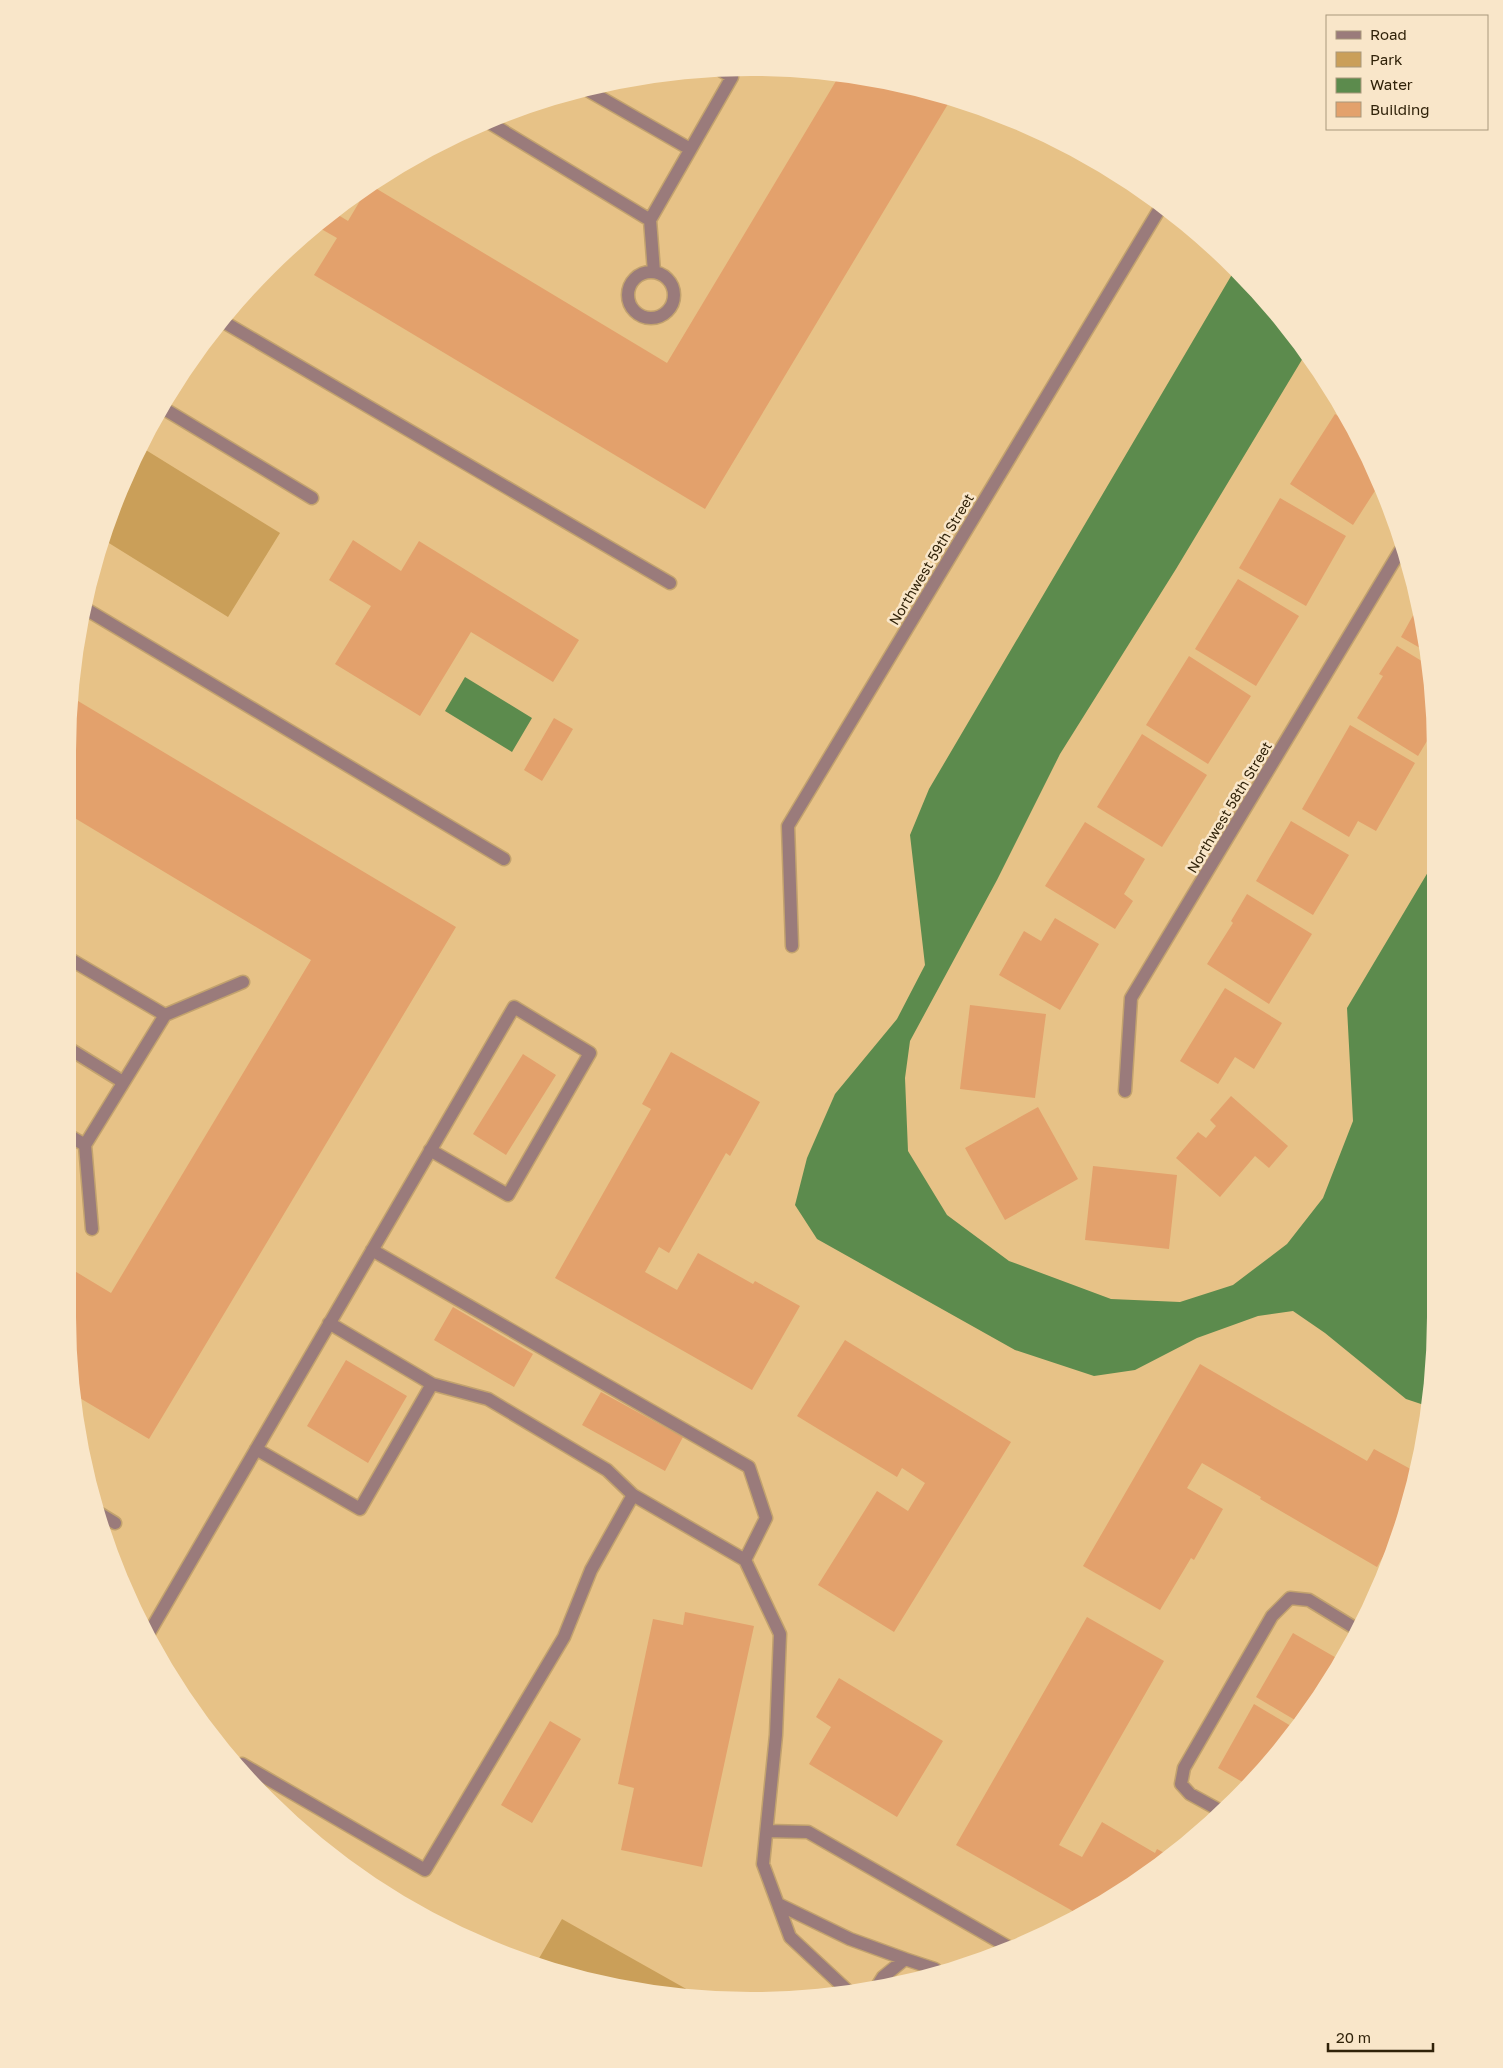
<svg xmlns="http://www.w3.org/2000/svg" width="1503" height="2068" viewBox="0 0 1503 2068" font-family="'Golos Text',sans-serif">
<style>
.green{fill:#ca9f59}
.water{fill:#5c8b4d}
.building{fill:#e3a16c}
.lines{fill:none;stroke-linecap:round;stroke-linejoin:round}
.lane-casing{stroke:#c2a26e;stroke-width:15}
.street-casing{stroke:#c2a26e;stroke-width:15}
.lane{stroke:#9a7b7b;stroke-width:12}
.street{stroke:#9a7b7b;stroke-width:12}
.labels{text-anchor:middle;dominant-baseline:central;stroke-width:5;stroke-linejoin:round;paint-order:stroke}
.street-label{font-size:14px;fill:#302209;stroke:#f9e6c9}
</style>
<rect width="100%" height="100%" fill="#e7c287"/>
<path class="green" d="M141,447L280,533L228,617L104,540L119,490Z
M562,1919L697,1995L618,1987L538,1960Z"/>
<path class="water" d="M1234,271L1266,301L1306,353L1176,569L1060,754L997,880L910,1041L905,1078L908,1151L947,1215L1009,1261L1111,1299L1180,1302L1233,1285L1287,1244L1323,1198L1353,1121L1347,1008L1431,867L1434,1361L1427,1406L1406,1399L1325,1333L1293,1311L1258,1316L1197,1338L1135,1370L1094,1376L1015,1350L817,1239L795,1205L807,1158L835,1094L897,1019L925,965L910,835L929,789Z
M465,677L532,718L512,752L445,711Z"/>
<path class="building" d="M839,76L929,91L951,99L705,509L314,275L337,238L316,226L335,213L348,221L367,189L372,186L667,363Z
M1335,414L1347,422L1380,483L1353,525L1290,484Z
M1280,498L1346,536L1306,606L1239,568Z
M353,540L401,571L419,541L579,640L553,682L471,632L420,716L335,664L371,606L329,580Z
M1238,579L1299,616L1256,686L1195,649Z
M1416,610L1427,652L1401,637Z
M1397,646L1430,666V736L1418,756L1357,718L1383,676L1379,674Z
M1189,656L1251,696L1208,764L1146,725Z
M73,698L456,927L149,1439L78,1397L68,1316V1267L111,1293L311,960L68,814V751Z
M554,718L573,729L542,781L524,770Z
M1350,725L1415,763L1376,831L1358,821L1349,837L1302,809Z
M1142,734L1207,775L1162,847L1097,807Z
M1291,821L1349,855L1313,915L1256,881Z
M1085,822L1145,859L1124,894L1133,901L1115,929L1045,886Z
M1247,894L1312,934L1269,1004L1207,964L1233,923L1231,921Z
M1055,918L1099,944L1060,1010L999,975L1024,931L1041,941Z
M1225,988L1282,1023L1254,1069L1235,1057L1218,1084L1180,1061Z
M970,1005L1046,1014L1035,1098L960,1089Z
M671,1052L760,1102L730,1156L726,1153L669,1253L659,1247L645,1272L677,1290L698,1253L753,1284L755,1281L800,1306L752,1390L555,1278L651,1109L642,1104Z
M523,1054L556,1075L506,1155L473,1134Z
M1231,1096L1288,1146L1269,1168L1255,1156L1220,1197L1176,1158L1198,1132L1206,1138L1216,1126L1210,1120Z
M1038,1107L1078,1179L1005,1220L965,1148Z
M1093,1166L1177,1175L1169,1249L1085,1240Z
M453,1307L533,1354L514,1387L434,1340Z
M845,1340L1011,1442L894,1632L818,1585L877,1491L908,1511L925,1483L902,1468L897,1477L797,1416Z
M346,1360L407,1396L368,1463L307,1426Z
M1200,1364L1367,1461L1374,1449L1416,1472L1412,1493L1399,1529L1377,1567L1260,1499L1261,1497L1202,1463L1187,1488L1223,1509L1194,1560L1191,1558L1160,1610L1083,1566Z
M601,1392L683,1437L665,1471L582,1425Z
M685,1612L754,1626L702,1867L621,1850L634,1788L618,1784L653,1619L683,1625Z
M1087,1617L1164,1661L1059,1845L1082,1857L1102,1822L1155,1853L1157,1849L1170,1856L1131,1885L1078,1914L956,1845Z
M1293,1633L1340,1660L1300,1723L1256,1697Z
M839,1678L943,1741L897,1817L809,1764L831,1727L816,1717Z
M1254,1704L1296,1729L1246,1784L1218,1768Z
M550,1721L581,1739L532,1823L501,1805Z"/>
<g class="lines">
<g class="lane-casing">
<path id="lane" d="M589,91L690,149
M490,123L650,220L732,77L722,71
M650,220L654,272
M628 295a23 23 0 1 1 46 0a23 23 0 1 1-46 0Z
M222,321L670,583
M161,407L312,498
M84,608L504,859
M165,1015L243,982
M68,1048L123,1082
M68,1135L85,1145L165,1015L68,958
M85,1145L92,1229
M372,1250L749,1467L766,1518L745,1560
M432,1384L488,1399L607,1470L633,1495
M256,1449L360,1509L432,1384L329,1323
M97,1512L115,1523
M149,1633L514,1007L590,1053L508,1195L430,1150
M242,1764L425,1870L564,1637L591,1570L633,1495L745,1560L780,1634L776,1735L763,1864L790,1937L849,1992
M1221,1811L1190,1794L1181,1784L1184,1768L1272,1616L1290,1598L1309,1600L1358,1630
M767,1831L808,1832L1012,1949
M778,1904L850,1939L905,1959
M878,1985L883,1977L905,1959L935,1969"/>
</g>
<g class="street-casing">
<path id="street" d="M792,946L788,826L1162,205
M1125,1091L1131,998L1400,551"/>
</g>
<use href="#lane" class="lane"/>
<use href="#street" class="street"/>
</g>
<g class="labels">
<g class="street-label">
<text transform="translate(931 559) rotate(-59)">Northwest 59th Street</text>
<text transform="translate(1229 807) rotate(-59)">Northwest 58th Street</text>
</g>
</g>
<path d="M0 0H1503V2068H0ZM751 76H752A675 675 0 0 1 1427 751V1317A675 675 0 0 1 752 1992H751A675 675 0 0 1 76 1317V751A675 675 0 0 1 751 76Z" fill="#f9e6c9" fill-rule="evenodd"/>
<rect x="1326" y="15" width="162" height="115" fill="#f9e6c9" stroke="#a9987c"/>
<rect x="1336" y="31" width="25" height="8" fill="#9a7b7b" stroke="#a9987c"/>
<text x="1370" y="40" font-size="15" fill="#302209">Road</text>
<rect x="1336" y="52" width="25" height="15" fill="#ca9f59" stroke="#a9987c"/>
<text x="1370" y="65" font-size="15" fill="#302209">Park</text>
<rect x="1336" y="78" width="25" height="15" fill="#5c8b4d" stroke="#a9987c"/>
<text x="1370" y="90" font-size="15" fill="#302209">Water</text>
<rect x="1336" y="102" width="25" height="15" fill="#e3a16c" stroke="#a9987c"/>
<text x="1370" y="115" font-size="15" fill="#302209">Building</text>
<path d="M1328 2043v8h105v-8" fill="none" stroke="#302209" stroke-width="2.5"/>
<text x="1336" y="2043" font-size="15" fill="#302209" stroke="#f9e6c9" stroke-width="4" paint-order="stroke">20 m</text>
</svg>
